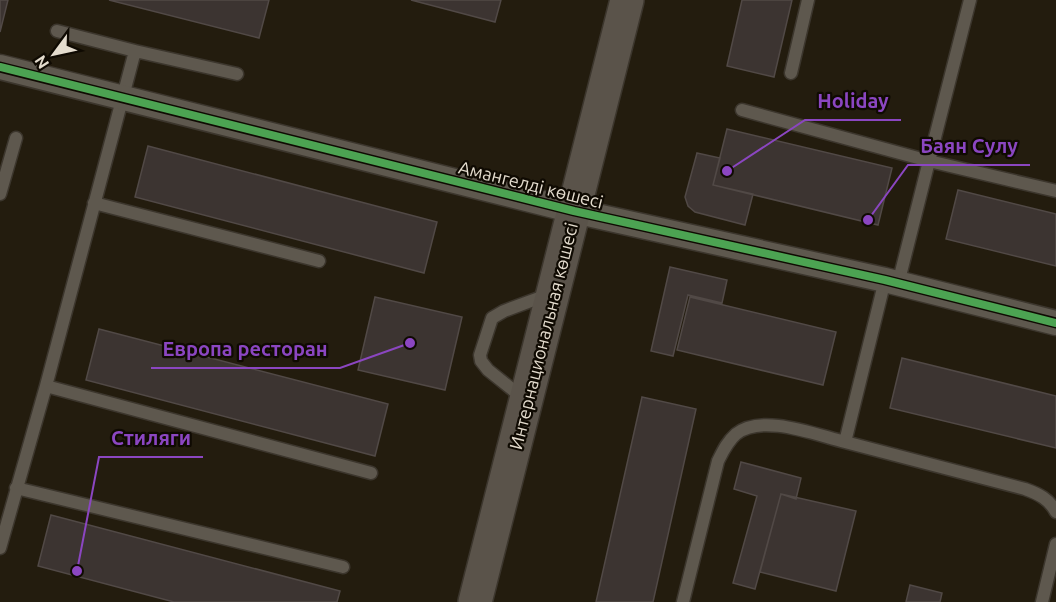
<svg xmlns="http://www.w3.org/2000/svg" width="1056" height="602" viewBox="0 0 1056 602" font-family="Ubuntu,sans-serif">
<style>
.building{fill:#3c3431;stroke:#514946;stroke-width:1.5}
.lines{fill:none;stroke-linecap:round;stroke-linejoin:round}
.lane-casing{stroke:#3c362d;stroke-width:15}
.street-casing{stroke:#3c362d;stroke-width:27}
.secondary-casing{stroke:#3c362d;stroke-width:36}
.lane{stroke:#5e584e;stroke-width:12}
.street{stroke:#5e584e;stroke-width:24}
.secondary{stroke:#5a534a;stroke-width:33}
.cycleway-casing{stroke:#0f0a02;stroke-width:11}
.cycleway{stroke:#4ca352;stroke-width:8}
.labels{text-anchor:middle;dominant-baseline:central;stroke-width:4.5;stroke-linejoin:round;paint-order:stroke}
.street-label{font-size:18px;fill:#e4dcce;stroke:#0f0a02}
.leader{fill:none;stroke:#8b46c1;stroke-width:2}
.callout-dot{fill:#8b46c1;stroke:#0f0a02;stroke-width:2}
.callout-label{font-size:20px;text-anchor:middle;font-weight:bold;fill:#8b46c1;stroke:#0f0a02;stroke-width:4.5;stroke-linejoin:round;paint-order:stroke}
</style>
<rect width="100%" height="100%" fill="#231c0e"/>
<path class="building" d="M0,0H8L0,32Z
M109,0H269L259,38Z
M411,0H501L495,22Z
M742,0H792L774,77L727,66Z
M727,129L892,168L878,225L713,185Z
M148,146L437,222L424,273L135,197Z
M697,153L720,158L713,185L753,194L745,225L695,212L688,206L685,197Z
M958,190L1056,214V266L946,239Z
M670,267L727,280L722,303L688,295L673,356L651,351Z
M375,297L462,317L445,390L358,370Z
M690,297L836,332L823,385L677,350Z
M99,329L388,404L375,456L86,380Z
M902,358L1056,396V448L890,408Z
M642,397L696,409L653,602H596Z
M741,462L801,478L796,499L781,494L755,589L733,583L757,496L734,489Z
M781,494L856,511L836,591L760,572Z
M51,515L340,591L337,602H174L38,566Z
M910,585L942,593L940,602H906Z"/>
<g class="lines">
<g class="lane-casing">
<path id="lane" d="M970,0L929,161L1056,191
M135,51L237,74
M791,73L808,0
M742,110L929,161L898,284
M0,194L16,138
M94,203L319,261
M46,386L371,473
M523,398L488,370L481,361L480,355L492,318L504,311L547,295
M845,442L1025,489C1039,494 1049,499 1056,512
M16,488L343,567
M0,548L46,386L135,51L57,31
M683,602L718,461C723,451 727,442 736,434C762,413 816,435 845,442L885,280
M1042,602L1056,544"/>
</g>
<g class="street-casing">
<path id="street" d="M0,67L574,211L885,280L1056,323"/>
</g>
<g class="secondary-casing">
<path id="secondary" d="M475,602L627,0"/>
</g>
<use href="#lane" class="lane"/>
<use href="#street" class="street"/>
<use href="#secondary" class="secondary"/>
<g class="cycleway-casing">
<path id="cycleway" d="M0,67L574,211L885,280L1056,323"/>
</g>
<use href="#cycleway" class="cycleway"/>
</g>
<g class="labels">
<g class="street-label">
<text transform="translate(531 184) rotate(14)">Амангелді көшесі</text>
<text transform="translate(543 336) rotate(-76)">Интернациональная көшесі</text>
</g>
</g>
<path class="leader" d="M727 171L805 120H901M868 220L908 165H1030M410 343L340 368H151M77 571L99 457H203"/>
<g class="callout-dot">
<circle cx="727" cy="171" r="6"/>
<circle cx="868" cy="220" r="6"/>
<circle cx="410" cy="343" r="6"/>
<circle cx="77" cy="571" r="6"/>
</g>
<g class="callout-label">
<text x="853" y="108">Holiday</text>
<text x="969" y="153">Баян Сулу</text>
<text x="245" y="356">Европа ресторан</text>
<text x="151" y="445">Стиляги</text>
</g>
<g transform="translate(54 54) rotate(237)" stroke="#0f0a02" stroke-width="4.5" paint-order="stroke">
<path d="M0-4.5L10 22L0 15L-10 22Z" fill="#e4dcce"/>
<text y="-9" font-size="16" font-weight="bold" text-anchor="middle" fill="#e4dcce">N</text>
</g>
</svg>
